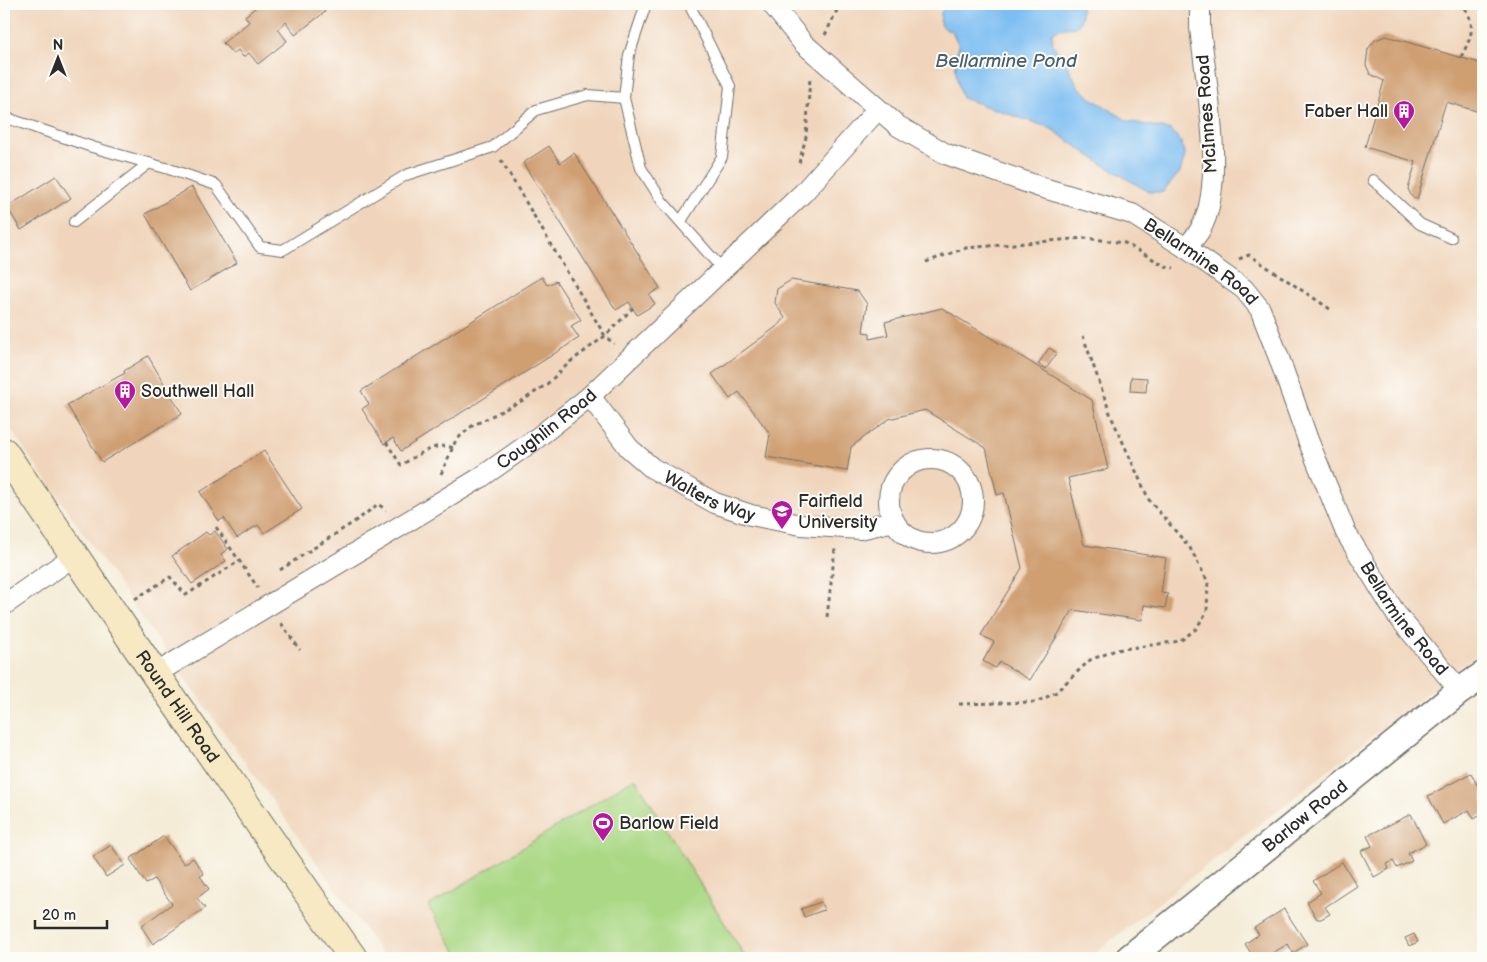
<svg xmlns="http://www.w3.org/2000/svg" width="1487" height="962" viewBox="0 0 1487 962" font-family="'Balsamiq Sans',sans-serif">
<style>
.built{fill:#f0d5bc}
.green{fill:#aad885;stroke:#6a8258}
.water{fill:#7dbef2;stroke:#54748e}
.building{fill:#cf9f72}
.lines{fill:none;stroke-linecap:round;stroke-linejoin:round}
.service-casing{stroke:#716f67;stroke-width:12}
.minor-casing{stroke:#716f67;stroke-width:22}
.tertiary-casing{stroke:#716f67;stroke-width:29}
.secondary-casing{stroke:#716f67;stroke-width:30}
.path{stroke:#716f67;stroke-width:3;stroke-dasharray:4 4;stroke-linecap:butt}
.service{stroke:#fff;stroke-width:10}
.minor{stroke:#fff;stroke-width:20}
.tertiary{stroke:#fff;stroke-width:26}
.secondary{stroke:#f6e9c3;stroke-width:28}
.labels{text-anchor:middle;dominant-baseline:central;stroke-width:4;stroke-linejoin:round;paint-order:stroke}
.poi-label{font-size:18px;fill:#2b2b2b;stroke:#fdfcf7;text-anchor:start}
.street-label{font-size:18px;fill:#2b2b2b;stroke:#fdfcf7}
.water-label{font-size:19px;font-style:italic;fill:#485e71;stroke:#fdfcf7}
</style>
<rect width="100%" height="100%" fill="#fdfcf7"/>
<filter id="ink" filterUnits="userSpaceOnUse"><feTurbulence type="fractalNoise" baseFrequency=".02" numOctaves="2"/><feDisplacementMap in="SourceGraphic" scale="10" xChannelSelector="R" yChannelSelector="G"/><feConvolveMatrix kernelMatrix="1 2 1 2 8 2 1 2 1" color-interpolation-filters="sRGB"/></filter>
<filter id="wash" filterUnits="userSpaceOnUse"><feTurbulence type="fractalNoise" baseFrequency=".0096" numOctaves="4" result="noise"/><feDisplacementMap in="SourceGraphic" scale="20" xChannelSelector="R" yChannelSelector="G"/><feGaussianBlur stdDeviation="1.12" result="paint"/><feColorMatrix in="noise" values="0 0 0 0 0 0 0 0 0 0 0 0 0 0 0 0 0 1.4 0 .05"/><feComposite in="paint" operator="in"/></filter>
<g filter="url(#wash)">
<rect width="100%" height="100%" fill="#f4ecd7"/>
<path class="built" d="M4,4H1483V650L1088,958H385L157,639L4,420Z"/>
<path class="green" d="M635,778L746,958H460L428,906Z"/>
<path class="water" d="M946,4H1081C1083,40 1070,20 1052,33L1053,45L1067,65L1078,86L1091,98L1128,121L1171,130L1181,142L1185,156L1180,172L1163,192H1149L1099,162L1050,128L962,98C957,80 952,64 959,46L952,31L947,30L940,25L941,13Z"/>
<g id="blocks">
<path class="building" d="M260,4H319L325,12L295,35L286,22L278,29L287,41L258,64L249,53L243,57L238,50L233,54L223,43L249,22L245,16Z
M1386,36L1483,64V113L1446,102L1417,199L1412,197L1408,189L1416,162L1365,147L1384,81L1370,74L1366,65L1368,49L1375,40Z
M549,146L560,163L574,153L660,288L649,295L655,304L637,315L629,302L616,310L523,163Z
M56,176L71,198L21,230L7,207Z
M192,187L237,263L190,291L145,214Z
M542,277L547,285L556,281L581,320L571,326L579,338L401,451L393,438L384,444L362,409L369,404L361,391Z
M791,280L858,291L867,304L863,332L870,333V339L888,335L885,322L942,308L1092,400L1108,469L1068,478L1084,545L1166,558L1161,593L1168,594L1165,608L1144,605L1142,620L1073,610L1030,680L1000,662L995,668L983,661L994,642L981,635L1022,568L1004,493L997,495L986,448L925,410L889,419L851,447L847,471L766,457L770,434L739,392L730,399L712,374L780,324L785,318L775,303L777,289Z
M1049,348L1057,353L1046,369L1038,364Z
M148,356L182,414L102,462L67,405L125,373L124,371Z
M1131,377L1147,378L1146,392L1130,391Z
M264,451L302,509L264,533L258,525L237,538L224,518L219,521L200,492Z
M215,531L228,549L221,554L226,561L192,584L172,556L206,532L209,535Z
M1471,773L1477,785L1483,782V814L1474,819L1469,810L1443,824L1428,796Z
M1411,814L1426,844L1408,853L1412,861L1397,868L1393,861L1387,864L1389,869L1374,877L1361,851L1372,846L1367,836Z
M164,836L184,864L193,858L204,874L200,876L209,889L197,898L205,908L153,944L141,926L172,904L154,879L146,884L130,859Z
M111,845L125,865L106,877L93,857Z
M1342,862L1357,886L1325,907L1330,914L1321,919H1317L1307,902L1321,893L1313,881Z
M821,902L824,910L804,917L801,909Z
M1284,909L1307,944L1293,953L1288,944L1269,955L1271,958H1254L1245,944L1259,934L1254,928Z
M1414,934L1418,942L1409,946L1405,938Z"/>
</g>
</g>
<g filter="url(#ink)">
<use href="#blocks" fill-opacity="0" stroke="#716f67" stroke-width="1"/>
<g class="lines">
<g class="service-casing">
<path id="service" d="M646,4L629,55L624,98L641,168L662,201L723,270
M4,117L92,147L169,169L216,185L260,247L283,250L406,175L493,147L536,110L588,95L624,98
M1373,180L1420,224L1451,238
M681,221L722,157L730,86L689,4
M74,222L149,163"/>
</g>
<g class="minor-casing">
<g id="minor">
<path id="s1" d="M772,4L803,43L898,126L946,154L1040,187L1132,214L1186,248L1244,289L1260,309L1279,358L1308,440L1346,533L1396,614L1460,691"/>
<path d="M1186,248C1190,242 1197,236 1200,230C1227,185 1205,79 1200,27V4"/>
<path id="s2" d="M590,396L629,448L652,468L715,503L751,515L801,525L860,529L894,521"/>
<circle cx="931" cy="501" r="42"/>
<path d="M4,605L74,556"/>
<path id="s3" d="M155,674L480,478L537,438L590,396L803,193L878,109"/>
</g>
</g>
<g class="tertiary-casing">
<g id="tertiary">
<path id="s4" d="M1129,958L1460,691L1483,675"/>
</g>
</g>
<g class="secondary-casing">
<g id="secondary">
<path id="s5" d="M4,452L155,674L353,958"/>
</g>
</g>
<path class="path" d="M825,35L840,4
M1461,57C1472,36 1477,25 1462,4
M501,160L605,336L614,344
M799,163L806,137L810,78
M1239,259L1249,255L1333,311
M926,262L966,248L1085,238L1125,243L1165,266L1174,268
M386,442L401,465C417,456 435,441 453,448
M441,474L456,440L472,426L525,399L547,384L570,362L605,336L633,308
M216,527L258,588
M280,570L360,518L378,504L386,510
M135,599L170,577L186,595L239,561
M827,617L835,549
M281,623L300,650
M959,704L1036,702L1055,693L1090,660L1116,650L1180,641L1196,629L1207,611L1208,582L1190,548L1149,500L1111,416L1083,336"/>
<use href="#service" class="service"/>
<use href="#minor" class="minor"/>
<use href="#tertiary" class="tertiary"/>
<use href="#secondary" class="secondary"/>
</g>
</g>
<defs>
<g id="building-pin" transform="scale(1.125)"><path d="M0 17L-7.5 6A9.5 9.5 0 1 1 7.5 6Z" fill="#b5179e" stroke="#fdfcf7"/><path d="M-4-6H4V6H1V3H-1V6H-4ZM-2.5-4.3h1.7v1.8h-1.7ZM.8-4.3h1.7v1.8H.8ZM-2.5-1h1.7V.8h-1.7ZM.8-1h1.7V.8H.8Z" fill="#fff"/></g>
<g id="university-pin" transform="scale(1.125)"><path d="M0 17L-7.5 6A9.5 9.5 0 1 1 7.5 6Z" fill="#b5179e" stroke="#fdfcf7"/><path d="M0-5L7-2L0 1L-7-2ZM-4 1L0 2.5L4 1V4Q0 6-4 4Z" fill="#fff"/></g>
<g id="stadium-pin" transform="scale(1.125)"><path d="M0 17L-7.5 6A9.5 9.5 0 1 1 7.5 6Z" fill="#b5179e" stroke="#fdfcf7"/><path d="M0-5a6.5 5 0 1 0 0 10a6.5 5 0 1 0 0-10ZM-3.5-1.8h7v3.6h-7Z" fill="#fff"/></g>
</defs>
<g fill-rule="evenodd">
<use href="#building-pin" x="1404" y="111"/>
<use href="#building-pin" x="125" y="391"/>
<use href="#university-pin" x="782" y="511"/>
<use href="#stadium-pin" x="603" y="823"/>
</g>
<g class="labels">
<g class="poi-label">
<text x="1388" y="111" text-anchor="end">Faber Hall</text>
<text x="141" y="391">Southwell Hall</text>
<text x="798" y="501">Fairfield<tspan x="798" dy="21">University</tspan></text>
<text x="619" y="823">Barlow Field</text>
</g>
<g class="street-label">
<text transform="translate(1207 114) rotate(-94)">McInnes Road</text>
<text stroke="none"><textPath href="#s1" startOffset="511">Bellarmine Road</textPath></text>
<text stroke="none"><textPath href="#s3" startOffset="462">Coughlin Road</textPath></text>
<text stroke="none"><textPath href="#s2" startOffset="160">Walters Way</textPath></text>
<text stroke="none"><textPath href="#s1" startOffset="931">Bellarmine Road</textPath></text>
<text stroke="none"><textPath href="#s5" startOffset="308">Round Hill Road</textPath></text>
<text stroke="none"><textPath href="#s4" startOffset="226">Barlow Road</textPath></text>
</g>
<g class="water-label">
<text x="1006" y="61">Bellarmine Pond</text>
</g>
</g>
<rect width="1487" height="962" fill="none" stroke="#fdfcf7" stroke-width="20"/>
<g transform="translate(58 58)" stroke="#fdfcf7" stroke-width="4" paint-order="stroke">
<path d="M0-4L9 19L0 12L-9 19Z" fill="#2b2b2b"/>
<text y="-8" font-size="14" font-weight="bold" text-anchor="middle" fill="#2b2b2b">N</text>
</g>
<path d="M35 920v8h72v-8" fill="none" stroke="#2b2b2b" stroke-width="2.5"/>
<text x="42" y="920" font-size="15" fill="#2b2b2b" stroke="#fdfcf7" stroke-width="4" paint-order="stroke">20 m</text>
</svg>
